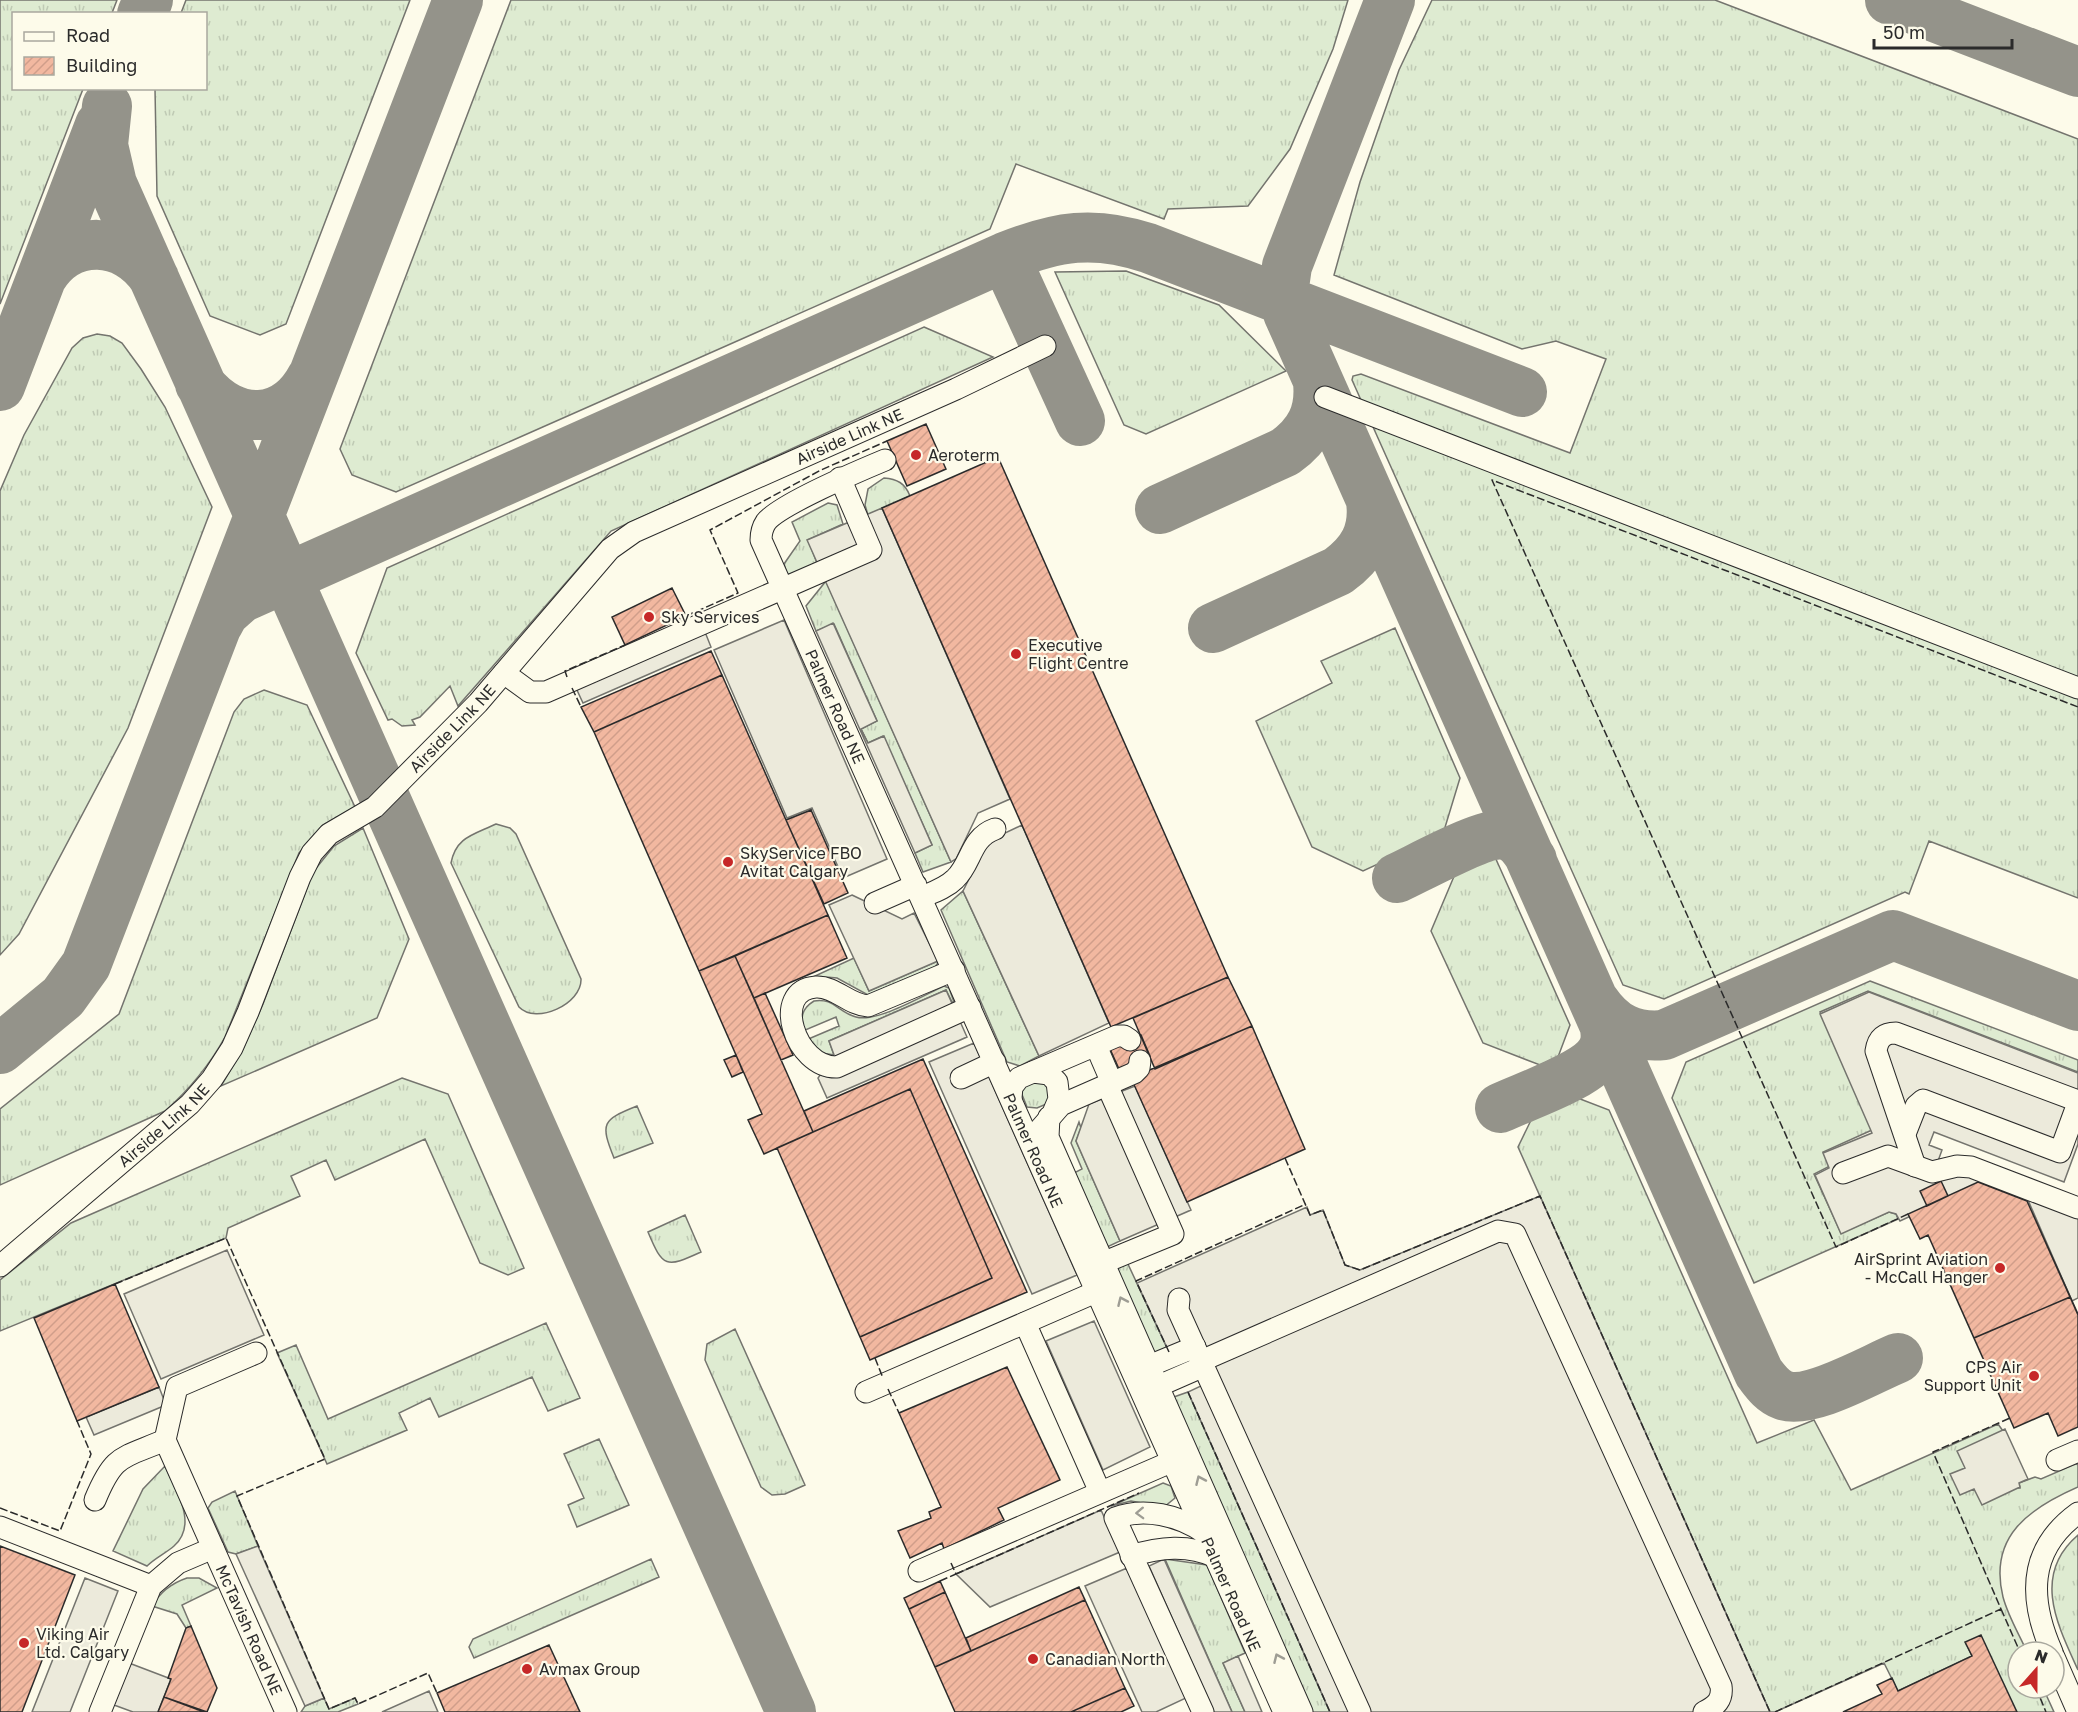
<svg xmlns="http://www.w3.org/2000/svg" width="2078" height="1712" viewBox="0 0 2078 1712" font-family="'Golos Text',sans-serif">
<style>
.grass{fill:url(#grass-tufts);stroke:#74746e;stroke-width:1.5}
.parking{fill:#eceadb;stroke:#74746e;stroke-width:1.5}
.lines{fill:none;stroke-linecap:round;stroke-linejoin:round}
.taxiway{stroke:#94938a;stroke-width:50}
.building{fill:url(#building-hatch);stroke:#2b2b2b;stroke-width:1.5}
.minor-casing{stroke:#2b2b2b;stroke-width:23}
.minor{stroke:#fdfbea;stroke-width:21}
.fence{stroke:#2b2b2b;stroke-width:1.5;stroke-dasharray:8 3;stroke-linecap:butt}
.oneway{stroke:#9e9d94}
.poi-dot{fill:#c62828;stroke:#fdfbea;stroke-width:2}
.labels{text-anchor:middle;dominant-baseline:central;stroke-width:4.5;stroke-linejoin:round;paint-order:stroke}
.street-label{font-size:16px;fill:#2b2b2b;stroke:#fdfbea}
.poi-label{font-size:16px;fill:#2b2b2b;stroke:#fdfbea;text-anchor:start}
</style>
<defs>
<pattern id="grass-tufts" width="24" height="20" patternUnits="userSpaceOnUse" patternTransform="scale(1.5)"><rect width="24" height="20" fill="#deebd1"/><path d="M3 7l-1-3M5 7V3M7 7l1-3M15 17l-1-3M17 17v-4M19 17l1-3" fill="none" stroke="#bfcab4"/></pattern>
<pattern id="building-hatch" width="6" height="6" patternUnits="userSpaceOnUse" patternTransform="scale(1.5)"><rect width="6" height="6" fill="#f2b8a0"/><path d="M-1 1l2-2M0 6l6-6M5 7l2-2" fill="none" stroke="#d09e8a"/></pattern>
</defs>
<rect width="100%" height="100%" fill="#fdfbea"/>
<path class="grass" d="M0,0H117L112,13L14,14V88L83,89L0,304Z
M186,0H410L286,324L260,335L210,316L157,196L155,89L206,88V14L181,13Z
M511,0H1348L1333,49L1290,149L1248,206L1168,209L1164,219L1016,164L990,229L396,492L352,475L340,449Z
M1432,0H1715L2078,139V898L1929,841L1909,894L1905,892L1664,999L1623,985L1352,380L1353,376L1361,374L1570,453L1606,359L1556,341L1522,349L1334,275L1360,182L1399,70Z
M1126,271L1219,305L1286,371L1146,434L1124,425L1055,272Z
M924,327L993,357L611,531L458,706L450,686L420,717L412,720L415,725L402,726L392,719L388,720L356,653L387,568Z
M97,334L110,336L122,343L141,369L165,407L212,507L128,728L19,934L0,955V491L24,435L72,348L83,338Z
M884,478C897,479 905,483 910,496L868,515L865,505L868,489Z
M828,503L837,505L843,524L808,540L817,563L790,575L787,574L784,564L800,541L792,522Z
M826,581L951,862L923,872L915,853L932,845L883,736L868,743L861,729L877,721L834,624L816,631L806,606Z
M1395,628L1460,778L1443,834L1363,871L1312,847L1256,721L1332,683L1321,661Z
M264,690L307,705L355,807L323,825L299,853L225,1037C209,1066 190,1089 165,1111L0,1185V1109L119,1014L234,712L244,699Z
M496,824L510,828L516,834L581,979C582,1004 536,1025 519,1007L451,863C456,837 473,835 496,824Z
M363,828L409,939L377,1018L221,1086L243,1049L263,1004L313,872L334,846Z
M1495,857L1570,1025L1558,1057L1540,1065L1483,1043L1431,931L1455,874Z
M963,891L1039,1056L1020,1066L1007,1062L941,910Z
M854,958L869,991L938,961V963L935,967L868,995L837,978L815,976Z
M1870,981L2078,1060V1072L1868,991L1820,1012L1872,1130L1823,1152L1830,1166L1814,1174L1841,1233L1889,1212L1896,1214L1898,1219L1754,1283L1672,1098L1686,1062Z
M944,986L949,988L954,1002H952L946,990L829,1041L834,1055L822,1053L806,1040L839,1026L836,1017L803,1031C801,1017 801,1009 814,1001C833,997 839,1013 856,1017C877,1023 924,995 944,986Z
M402,1078L448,1094L524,1268L508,1275L480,1263L425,1139L335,1180L326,1160L291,1176L300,1196L228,1228L226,1238L0,1331V1280L71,1223Z
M1047,1080L1051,1102L1037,1108L1027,1107L1021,1092L1028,1083Z
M1575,1097L1609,1110L1757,1443L1814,1420L1851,1490L1998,1424L2003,1431L1965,1468L1974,1489L2020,1488L2019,1483L2035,1477L2041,1479L2078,1463V1487C2030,1508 1988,1536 2003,1597C2008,1616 2019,1634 2027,1652H2018V1688H2043L2054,1712H2017L1966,1643L1972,1656L1898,1691L1884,1663L1775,1712H1770L1518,1147L1534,1114Z
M637,1106L653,1143L614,1158C600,1123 602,1120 637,1106Z
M1079,1122L1081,1128L1076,1141L1120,1241L1105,1248L1072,1174L1082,1169L1071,1143Z
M685,1215L701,1252C666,1268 663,1268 648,1232Z
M1127,1262L1169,1352L1152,1360L1110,1269Z
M546,1323L580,1398L548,1411L532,1377L439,1417L430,1398L399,1413L407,1430L327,1464L277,1353L296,1345L328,1419Z
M735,1329L805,1485L785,1494L772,1495L761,1487L705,1360L707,1344Z
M1188,1392L1330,1712H1308L1171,1398Z
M599,1439L629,1505L577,1527L568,1505L584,1498L564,1454Z
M165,1466C175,1489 199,1524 174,1546C166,1553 155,1558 147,1566L113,1551L143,1489Z
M1163,1483L1171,1486L1175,1498L1164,1507L1131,1501L1111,1506Z
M235,1491L258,1546L236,1554L228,1552L208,1508L212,1502Z
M2078,1535V1670C2058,1626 2031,1575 2078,1535Z
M651,1559L659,1577L474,1658L469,1647L473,1639Z
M1165,1559L1207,1565L1245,1653L1223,1663L1245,1712H1232Z
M187,1578H199L217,1588L182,1605L191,1626L186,1628L177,1614L152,1606C160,1592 172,1583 187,1578Z
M324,1698L329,1709L355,1698L358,1704L338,1712H301L305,1706Z"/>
<path class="parking" d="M882,508L1010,799L978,813L956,859L951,862L807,540Z
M784,620L887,859L843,878L812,808L787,818L714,650Z
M833,623L877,721L861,729L868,743L884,736L932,845L915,853L816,631Z
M705,632L711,647L583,703L576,688Z
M1022,825L1109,1023L1039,1056L963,891L988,841Z
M852,895L902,919L914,913L938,961L869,991L829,905Z
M946,990L967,1037L827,1098L818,1078L834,1055L829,1041Z
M1869,992L2078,1073V1144L2064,1182L1934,1132L1929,1145L1942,1150L1938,1161L2078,1215V1298L2072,1301L2028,1200L1982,1183L1900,1221L1896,1214L1889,1212L1841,1234L1815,1175L1829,1168L1823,1153L1872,1133L1820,1014Z
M974,1043L1077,1275L1032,1294L929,1062Z
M1135,1086L1191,1210L1120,1241L1076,1141L1089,1104Z
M1540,1196L1770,1712H1330L1188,1392L1201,1386L1183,1347L1169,1352L1137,1283L1307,1207L1310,1215L1323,1210L1345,1265L1360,1270Z
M227,1250L264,1335L161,1379L124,1294Z
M1094,1321L1150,1447L1103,1470L1046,1341Z
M159,1387L166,1405L94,1435L86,1417Z
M2005,1429L2028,1479L2019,1483L2020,1487L1982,1505L1974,1489L1960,1495L1950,1474L1965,1468L1957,1451Z
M1101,1510L1120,1552L990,1607L956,1574Z
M258,1546L324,1698L305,1706L236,1554Z
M1164,1559L1232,1712H1214L1149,1566Z
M1127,1568L1186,1698L1156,1712H1142L1085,1586Z
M85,1578L118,1591L70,1712H32Z
M1238,1656L1262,1712H1245L1223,1663Z
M129,1663L171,1679L158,1712H133L114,1705Z
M429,1691L438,1712H382Z"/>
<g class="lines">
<path class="taxiway" d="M1390,0L1287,266L1284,287L1288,313L1759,1373C1766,1382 1772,1391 1783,1395C1810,1405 1871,1369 1898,1358
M1890,0L2078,72
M142,14L148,0
M107,106L103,145L112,184L791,1712
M1005,257L1080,421
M42,277C69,233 126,235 154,278
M200,384C234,427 286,426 312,377
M0,386L100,125
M1160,509L1285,452C1310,434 1321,413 1318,382
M218,624L224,613L241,598L1005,257C1057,236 1094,230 1148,248L1522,392
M1213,628L1338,571C1363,553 1375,532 1371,501
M1397,878C1419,868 1485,831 1505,835C1519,838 1525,849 1532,860
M1595,1002C1612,1027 1633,1038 1664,1035L1893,935L2078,1006
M0,1049L63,997L86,965L458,0
M1500,1108C1525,1096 1590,1075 1602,1051C1607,1042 1606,1032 1604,1023"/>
</g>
<path class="building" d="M926,424L946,469L907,486L887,441Z
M998,457L1228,977L1111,1027L882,508Z
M672,588L686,616L625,645L612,617Z
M711,651L722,675L594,732L581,707Z
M722,675L828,915L699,971L594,732Z
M811,810L848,893L824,904L786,820Z
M828,915L847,958L754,998L735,956Z
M735,956L813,1132L764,1154L748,1120L762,1114L699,971Z
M1228,977L1252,1026L1155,1069L1133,1018Z
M765,993L793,1055L781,1060L754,998Z
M1252,1026L1305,1149L1187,1202L1131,1078Z
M1141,1035L1150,1056L1119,1069L1110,1049Z
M736,1055L743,1072L732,1077L724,1060Z
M923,1059L1027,1292L870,1360L860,1337L992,1278L910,1089L813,1132L804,1111Z
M910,1089L992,1278L860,1337L777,1148Z
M1941,1181L1948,1196L1927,1206L1920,1191Z
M1978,1182L2027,1201L2078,1314V1427L2058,1436L2048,1413L2014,1428L1928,1235L1920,1239L1908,1214Z
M1978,1182L2027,1201L2070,1297L1974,1338L1928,1235L1920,1239L1908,1214Z
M115,1284L159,1387L77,1421L34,1318Z
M2070,1297L2078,1315V1427L2058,1436L2048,1413L2014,1428L1974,1338Z
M1007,1367L1060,1480L998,1508L1004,1520L944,1549L942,1543L910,1558L898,1531L931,1518L929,1512L941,1507L899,1413Z
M0,1546L75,1575L22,1712H0Z
M940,1581L945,1592L909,1609L904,1598Z
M1079,1587L1085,1600L971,1651L966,1638Z
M945,1592L971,1651L935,1667L909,1609Z
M1085,1600L1125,1688L1071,1712H955L935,1667Z
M191,1626L217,1688L207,1712L164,1697L171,1679L168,1678L186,1628Z
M1981,1635L2017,1712H1843L1882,1694L1877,1685L1892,1678L1898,1691L1972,1656L1965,1642Z
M549,1645L580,1712H445L437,1693Z
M1125,1688L1134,1706L1121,1712H1071Z
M164,1697L204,1712H158Z"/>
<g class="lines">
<g class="minor-casing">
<g id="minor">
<path d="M1325,397L2078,688"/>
<path id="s1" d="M885,460C861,470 779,505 766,522C762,528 761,534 761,540L1284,1712"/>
<path d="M504,673L530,692H546L871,550L840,478"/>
<path d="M922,897C934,892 946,888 955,879C972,863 970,838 995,829"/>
<path d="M875,903L916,885"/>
<path d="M954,970L868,1006C849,1005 835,986 816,987C770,990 795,1068 837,1067L970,1007"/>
<path d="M1096,1046L1112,1083"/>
<path d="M1033,1072L1049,1074L1057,1082L1059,1099L1053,1113"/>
<path d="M961,1078L995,1062"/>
<path d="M1011,1098L1012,1087L1019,1078L1117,1036H1124L1130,1040"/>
<path d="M1049,1117L1048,1137L1302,1712"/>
<path d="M1040,1129L1061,1105L1134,1073L1139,1068L1140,1061"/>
<path d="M1905,1134L1916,1106L1923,1100L2060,1152L2078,1103"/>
<path d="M1915,1166L1876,1051C1878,1038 1884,1033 1896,1033L2078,1101"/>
<path d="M1843,1173L1888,1156L1932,1172L1957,1166L1971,1167L2078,1208"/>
<path id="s2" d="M0,1266L190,1104L212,1079L232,1048L248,1012L300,877L312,853L329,834L375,807L478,703L610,549L634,532L956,389L1045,346"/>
<path d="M1093,1267L1173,1234L1107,1085"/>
<path d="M1179,1299L1178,1310L1360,1712"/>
<path d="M1025,1323L1100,1492"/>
<path id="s3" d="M256,1353L177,1387L165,1440L286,1712"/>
<path d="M1201,1361L1498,1231L1515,1234L1721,1686C1723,1700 1716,1706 1704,1712"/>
<path d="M1137,1371L1195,1347"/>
<path d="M1147,1391L1204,1366"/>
<path d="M866,1392L1098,1291"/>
<path d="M2057,1460L2078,1451"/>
<path d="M95,1500C114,1454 121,1459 165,1440"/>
<path d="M0,1527L151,1586"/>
<path d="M1131,1556C1160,1547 1188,1544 1216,1557"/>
<path d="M919,1571L1173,1461"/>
<path d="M2052,1652C2029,1600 2027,1550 2078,1513"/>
<path d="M2054,1657L2078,1712"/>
<path d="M100,1712L151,1586L178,1563L213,1548"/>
<path d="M1203,1712L1115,1518C1144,1507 1179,1515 1205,1533"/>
</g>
</g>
<use href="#minor" class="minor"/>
<path class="fence" d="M686,616L738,593L710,530L821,470L887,441
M567,677L565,671L625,645
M572,688L581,707
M1285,1158L1310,1215L1323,1210L1345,1265L1360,1270L1540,1196L1770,1712
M1908,1214L1836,1247L1492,480L2078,707
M115,1284L226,1238L325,1459L237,1496L329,1709L355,1698L358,1704L428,1673L437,1693
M1169,1352L1136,1281L1306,1204
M875,1358L883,1378
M888,1389L899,1413
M1188,1392L1330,1712
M0,1508L60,1531L91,1454L77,1421
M956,1574L1139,1493
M940,1581L956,1574L951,1563
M2001,1609L2020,1652
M2036,1688L2046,1712
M1775,1712L2001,1609L1933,1452L2010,1418"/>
</g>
<defs><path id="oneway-chevron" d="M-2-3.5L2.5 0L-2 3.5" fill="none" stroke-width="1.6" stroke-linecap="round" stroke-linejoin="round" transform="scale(1.5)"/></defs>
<g class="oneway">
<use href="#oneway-chevron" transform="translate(1122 1301) rotate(-114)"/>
<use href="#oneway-chevron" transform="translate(1200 1480) rotate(-114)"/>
<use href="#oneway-chevron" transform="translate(1140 1513) rotate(178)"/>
<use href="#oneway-chevron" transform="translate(1278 1658) rotate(-114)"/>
</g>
<g class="poi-dot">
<circle cx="916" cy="455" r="6"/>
<circle cx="649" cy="617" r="6"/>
<circle cx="1016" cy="654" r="6"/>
<circle cx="728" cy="862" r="6"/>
<circle cx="2000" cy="1268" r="6"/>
<circle cx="2034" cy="1376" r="6"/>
<circle cx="24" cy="1643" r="6"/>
<circle cx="1033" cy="1659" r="6"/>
<circle cx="527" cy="1669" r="6"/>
</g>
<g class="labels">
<g class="street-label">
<text stroke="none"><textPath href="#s2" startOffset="1224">Airside Link NE</textPath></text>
<text stroke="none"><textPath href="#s1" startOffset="336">Palmer Road NE</textPath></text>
<text stroke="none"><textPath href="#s2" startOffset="720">Airside Link NE</textPath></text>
<text stroke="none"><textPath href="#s2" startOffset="216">Airside Link NE</textPath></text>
<text stroke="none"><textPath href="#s1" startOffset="822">Palmer Road NE</textPath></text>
<text stroke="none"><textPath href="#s1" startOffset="1308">Palmer Road NE</textPath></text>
<text stroke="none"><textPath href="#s3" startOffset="348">McTavish Road NE</textPath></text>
</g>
<g class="poi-label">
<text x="928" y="455">Aeroterm</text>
<text x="661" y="617">Sky Services</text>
<text x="1028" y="645">Executive<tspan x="1028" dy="18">Flight Centre</tspan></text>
<text x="740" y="853">SkyService FBO<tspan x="740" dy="18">Avitat Calgary</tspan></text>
<text x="1988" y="1259" text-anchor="end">AirSprint Aviation<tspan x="1988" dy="18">- McCall Hanger</tspan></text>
<text x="2022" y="1367" text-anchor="end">CPS Air<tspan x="2022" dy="18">Support Unit</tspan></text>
<text x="36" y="1634">Viking Air<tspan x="36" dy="18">Ltd. Calgary</tspan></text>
<text x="1045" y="1659">Canadian North</text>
<text x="539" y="1669">Avmax Group</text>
</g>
</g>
<rect x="12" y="12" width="195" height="78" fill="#fdfbea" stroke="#a9a89e" stroke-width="1.5"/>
<rect x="24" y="32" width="30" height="9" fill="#fdfbea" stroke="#a9a89e" stroke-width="1.5"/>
<text x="66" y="42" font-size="18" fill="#2b2b2b">Road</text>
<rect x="24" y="57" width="30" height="18" fill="url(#building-hatch)" stroke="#a9a89e" stroke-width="1.5"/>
<text x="66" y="72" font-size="18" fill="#2b2b2b">Building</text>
<g transform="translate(2036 1670) rotate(21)"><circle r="28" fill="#fdfbea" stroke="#a9a89e" stroke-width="1.5"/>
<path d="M0-4.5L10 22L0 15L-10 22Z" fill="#c62828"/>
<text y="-9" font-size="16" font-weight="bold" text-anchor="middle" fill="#2b2b2b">N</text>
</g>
<path d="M1874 39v9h138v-9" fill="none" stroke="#2b2b2b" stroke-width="3"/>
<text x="1883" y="39" font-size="18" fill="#2b2b2b" stroke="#fdfbea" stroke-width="4.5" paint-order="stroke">50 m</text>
</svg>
